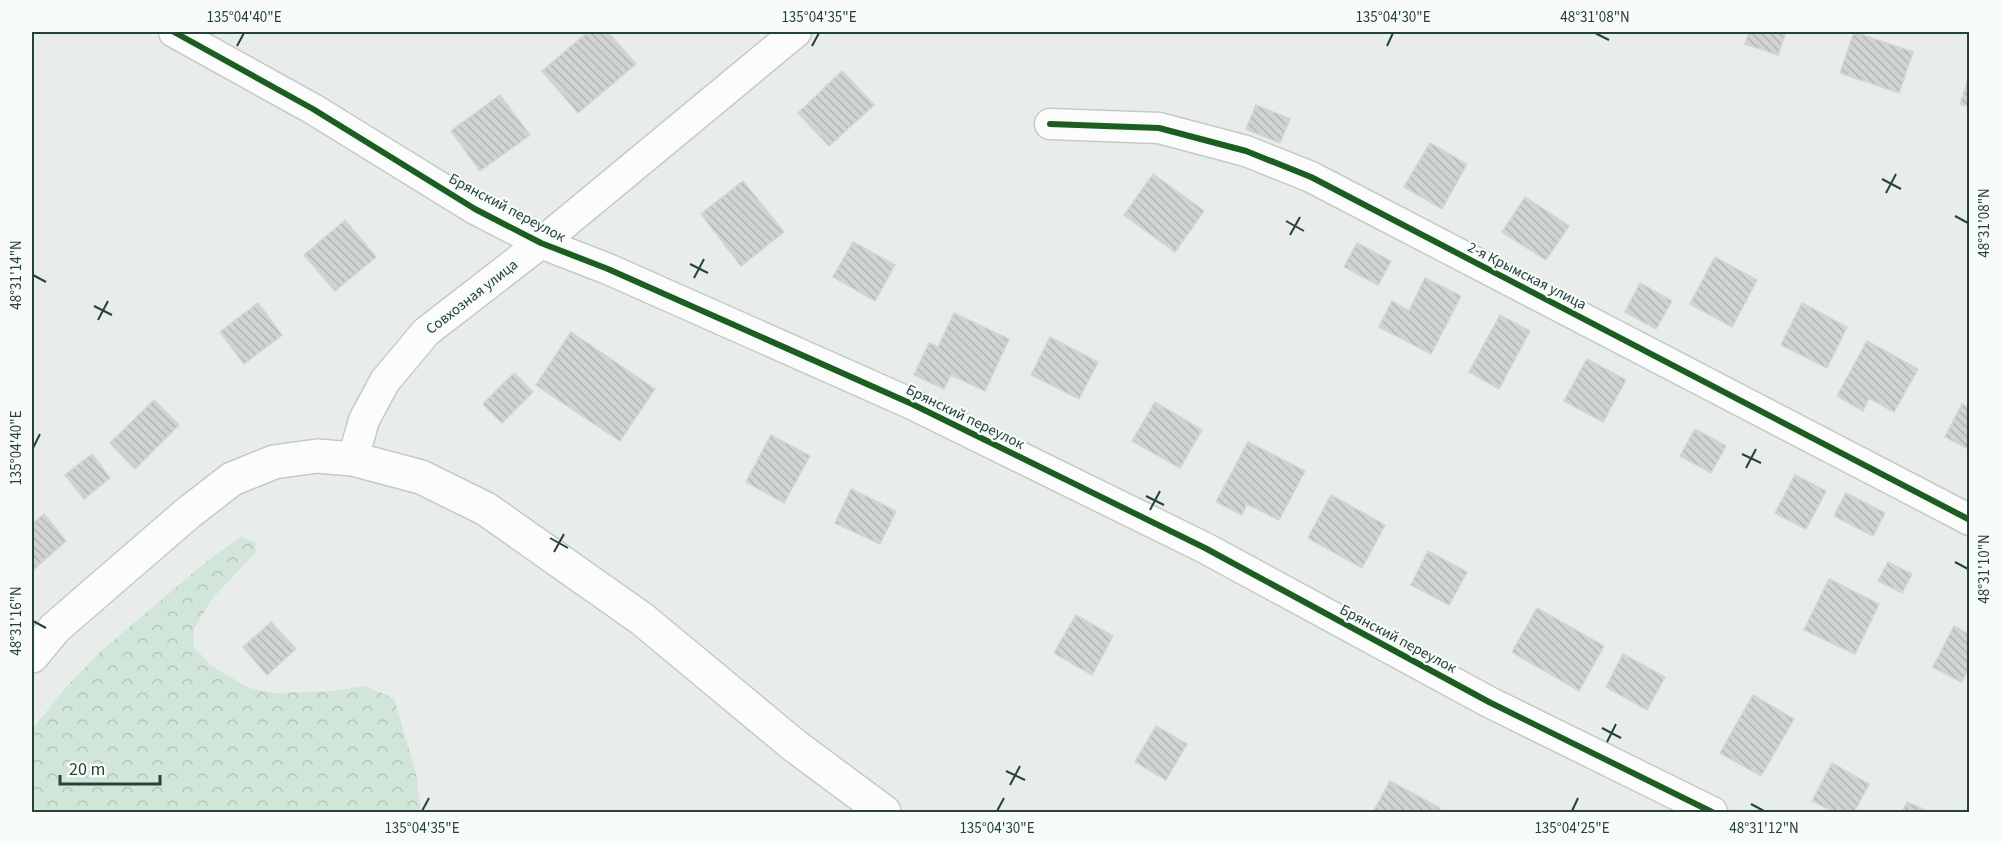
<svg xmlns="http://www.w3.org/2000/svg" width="2001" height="844" viewBox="0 0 2001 844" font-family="'Source Sans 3',sans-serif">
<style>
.forest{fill:url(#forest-crowns)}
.building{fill:url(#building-back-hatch);stroke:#d1d6d4;stroke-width:1.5}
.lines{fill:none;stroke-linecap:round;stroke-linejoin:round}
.street-casing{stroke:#c5cac8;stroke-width:33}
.secondary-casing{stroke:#c3cbc8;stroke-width:36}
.street{stroke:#fcfcfc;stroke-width:30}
.secondary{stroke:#fcfcfc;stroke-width:33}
.cycleway-casing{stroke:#f7fbf9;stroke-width:10}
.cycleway{stroke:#1b5e20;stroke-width:6}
.ticks{fill:none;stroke:#24423a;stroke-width:2}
.labels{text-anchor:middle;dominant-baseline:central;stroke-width:4.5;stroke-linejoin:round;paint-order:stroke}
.street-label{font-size:15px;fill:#24423a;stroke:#f7fbf9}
.neatline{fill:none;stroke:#24423a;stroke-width:2}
.ticks-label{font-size:15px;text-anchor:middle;fill:#24423a}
</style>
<defs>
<pattern id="forest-crowns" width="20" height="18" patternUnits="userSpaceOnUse" patternTransform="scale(1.5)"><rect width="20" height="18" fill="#d1e6d8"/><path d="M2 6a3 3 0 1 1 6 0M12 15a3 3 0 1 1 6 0" fill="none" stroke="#b3c6ba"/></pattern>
<pattern id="building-back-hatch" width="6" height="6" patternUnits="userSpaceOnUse" patternTransform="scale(1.5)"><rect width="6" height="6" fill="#cfd4d2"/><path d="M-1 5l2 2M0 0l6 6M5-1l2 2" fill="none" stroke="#b2b7b5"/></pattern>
</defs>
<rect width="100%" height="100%" fill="#e8edeb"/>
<path class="forest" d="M241,537L255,542L256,552L212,599L194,628L193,645L210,665L249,688L275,693L332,691L364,686L394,698L416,773L421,812H32V729L68,685L101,651L207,561Z"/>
<path class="building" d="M588,32H608L636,64L578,113L542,71Z
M1749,32H1786L1778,55L1745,44Z
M1854,32L1913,52L1899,93L1840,73Z
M842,71L874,105L829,146L798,113Z
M1970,73V107L1960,104Z
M500,95L530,135L480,171L451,131Z
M1256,105L1290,119L1280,143L1246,129Z
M1430,143L1467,164L1442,209L1404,187Z
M1153,174L1204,211L1175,252L1124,215Z
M743,181L784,232L741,266L701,214Z
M1525,197L1569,226L1546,260L1502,232Z
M345,220L376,257L335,291L304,255Z
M853,242L895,265L875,301L833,277Z
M1357,243L1391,261L1378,285L1344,267Z
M1715,257L1757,280L1732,327L1690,304Z
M1425,278L1461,296L1431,354L1379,327L1392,301L1409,311Z
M1640,283L1672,301L1656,329L1625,312Z
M258,303L282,335L244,364L220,332Z
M1802,303L1847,327L1827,368L1781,345Z
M954,313L1009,339L985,391L951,375L944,389L914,375L929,343L938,347Z
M1500,315L1530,331L1499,389L1469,372Z
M571,332L655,389L620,441L536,385Z
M1050,337L1098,362L1079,399L1031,375Z
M1867,341L1918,369L1894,412L1869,398L1863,411L1837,396Z
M1587,359L1626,380L1603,422L1564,401Z
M514,373L533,392L502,423L483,404Z
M154,400L179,425L135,469L110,443Z
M1155,402L1202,430L1180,468L1132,441Z
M1962,404L1970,408V450L1945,437Z
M1695,429L1726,446L1711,473L1680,456Z
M771,435L810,456L784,503L746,482Z
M1248,442L1305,471L1279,520L1247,504L1242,515L1216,502Z
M92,454L110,478L84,499L65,475Z
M1795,475L1826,491L1806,529L1775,513Z
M851,489L896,511L880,544L835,523Z
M1846,493L1885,513L1873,536L1834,516Z
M1331,495L1385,525L1362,568L1308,538Z
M44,514L66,541L32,571V524Z
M1428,551L1467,572L1449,605L1411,585Z
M1888,562L1912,574L1902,593L1878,581Z
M1829,579L1879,604L1855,654L1804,630Z
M1537,608L1604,646L1579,691L1512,652Z
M1076,615L1113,636L1092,675L1054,653Z
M271,622L296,649L267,675L243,647Z
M1954,626L1970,635V667L1961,682L1933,667Z
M1623,654L1665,677L1647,710L1606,687Z
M1753,695L1794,719L1761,776L1720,753Z
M1156,726L1187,744L1166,780L1135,762Z
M1832,763L1869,784L1854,812H1834L1812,801Z
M1390,781L1440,808L1438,812H1373Z
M1907,802L1930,812H1902Z"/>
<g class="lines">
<g class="street-casing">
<path id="street" d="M174,32L313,109L475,209L541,243L608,269L912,404L1205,548L1489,702L1712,812
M1050,124L1159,128L1246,151L1311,177L1970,520
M353,459L364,420L385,381L426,332L541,243L796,32"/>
</g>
<g class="secondary-casing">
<path id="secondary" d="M32,656L55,628L188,513L232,479L274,462L317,456L353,459L421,477L486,509L642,619L795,746L884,812"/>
</g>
<use href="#street" class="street"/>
<use href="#secondary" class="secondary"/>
<g class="cycleway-casing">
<path id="cycleway" d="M174,32L313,109L475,209L541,243L608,269L912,404L1205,548L1489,702L1712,812
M1050,124L1159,128L1246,151L1311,177L1970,520"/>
</g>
<use href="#cycleway" class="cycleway"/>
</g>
<path class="ticks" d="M1595,33L1609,40M237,46L244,33M812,46L819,33M1387,46L1393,33M1882,179L1901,189M1886,193L1896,174M1955,216L1968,223M1286,221L1304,231M1290,235L1300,217M690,264L708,273M33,275L46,282M694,278L704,259M94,306L112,315M98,320L108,301M33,448L40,434M1742,454L1761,463M1746,468L1756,449M1146,496L1164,505M1150,510L1160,491M550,538L568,548M554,552L564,534M1955,562L1968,569M33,621L46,628M1602,728L1621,738M1607,742L1616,724M1006,771L1025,780M1010,785L1020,766M1751,804L1764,811M422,811L429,798M997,811L1004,798M1572,811L1578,798"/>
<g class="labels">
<g class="street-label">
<text transform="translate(507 208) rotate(28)">Брянский переулок</text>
<text transform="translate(1527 276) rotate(27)">2-я Крымская улица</text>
<text transform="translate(472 297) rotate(-38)">Совхозная улица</text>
<text transform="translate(965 417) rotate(26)">Брянский переулок</text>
<text transform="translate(1398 639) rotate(28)">Брянский переулок</text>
</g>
</g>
<rect width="2001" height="844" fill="none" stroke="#f7fbf9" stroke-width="66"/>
<path d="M60 775v9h100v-9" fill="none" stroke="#24423a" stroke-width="3"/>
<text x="69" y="775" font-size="18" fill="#24423a" stroke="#f7fbf9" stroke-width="4.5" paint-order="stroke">20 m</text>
<rect x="33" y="33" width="1935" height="778" class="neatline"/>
<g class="ticks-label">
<text x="244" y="22">135°04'40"E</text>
<text x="819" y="22">135°04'35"E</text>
<text x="1393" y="22">135°04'30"E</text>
<text x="1595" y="22">48°31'08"N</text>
<text transform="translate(1984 223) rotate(-90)" y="5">48°31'08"N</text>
<text transform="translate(16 275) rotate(-90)" y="5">48°31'14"N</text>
<text transform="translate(16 448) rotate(-90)" y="5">135°04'40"E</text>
<text transform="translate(1984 569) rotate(-90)" y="5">48°31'10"N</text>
<text transform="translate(16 621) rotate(-90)" y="5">48°31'16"N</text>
<text x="422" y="833">135°04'35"E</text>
<text x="997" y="833">135°04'30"E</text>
<text x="1572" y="833">135°04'25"E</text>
<text x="1764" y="833">48°31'12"N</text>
</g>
</svg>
